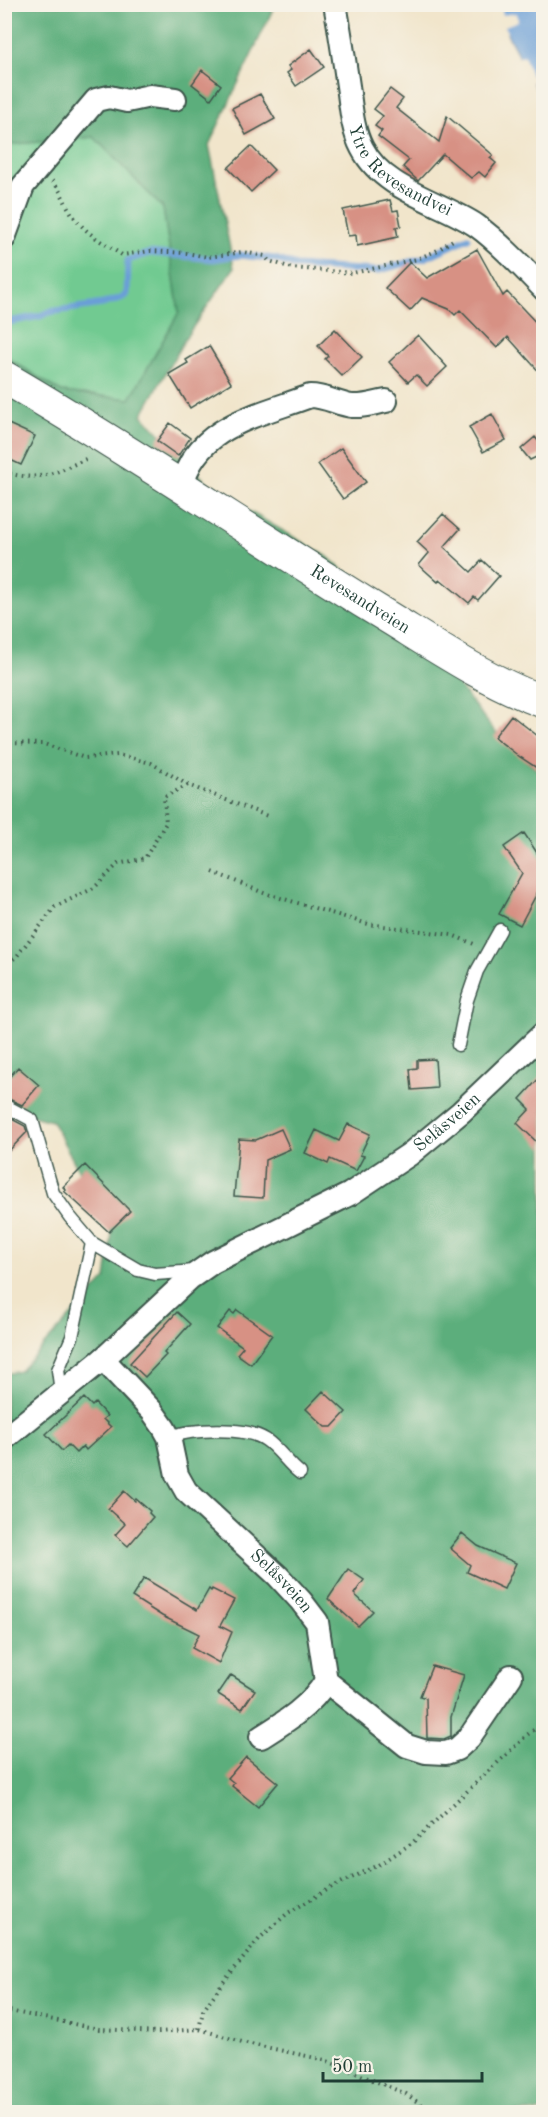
<svg xmlns="http://www.w3.org/2000/svg" width="548" height="2117" viewBox="0 0 548 2117" font-family="'Old Standard TT',serif">
<style>
.green{fill:#71ca91;stroke:#488462;stroke-width:1.5}
.forest{fill:#5cae7b;stroke:#3e7658;stroke-width:1.5}
.water{fill:#6a9fd7;stroke:#446e86;stroke-width:1.5}
.pier{fill:#f1e5cb}
.lines{fill:none;stroke-linecap:round;stroke-linejoin:round}
.stream{stroke:#6a9fd7;stroke-width:7}
.building{fill:#d79184}
.lane-casing{stroke:#3e564b;stroke-width:15}
.street-casing{stroke:#3e564b;stroke-width:26}
.secondary-casing{stroke:#3e564b;stroke-width:34}
.path{stroke:#3e564b;stroke-width:4;stroke-dasharray:1.5 4.5;stroke-linecap:butt}
.lane{stroke:#fff;stroke-width:12}
.street{stroke:#fff;stroke-width:22}
.secondary{stroke:#fff;stroke-width:32}
.labels{text-anchor:middle;dominant-baseline:central;stroke-width:6;stroke-linejoin:round;paint-order:stroke}
.street-label{font-size:18px;fill:#1f3d34;stroke:#f7f3e8}
</style>
<rect width="100%" height="100%" fill="#f7f3e8"/>
<filter id="ink" filterUnits="userSpaceOnUse"><feTurbulence type="fractalNoise" baseFrequency=".0167" numOctaves="2"/><feDisplacementMap in="SourceGraphic" scale="12" xChannelSelector="R" yChannelSelector="G"/><feConvolveMatrix kernelMatrix="1 2 1 2 8 2 1 2 1" color-interpolation-filters="sRGB"/></filter>
<filter id="wash" filterUnits="userSpaceOnUse"><feTurbulence type="fractalNoise" baseFrequency=".008" numOctaves="4" result="noise"/><feDisplacementMap in="SourceGraphic" scale="24" xChannelSelector="R" yChannelSelector="G"/><feGaussianBlur stdDeviation="1.35" result="paint"/><feColorMatrix in="noise" values="0 0 0 0 0 0 0 0 0 0 0 0 0 0 0 0 0 1.4 0 .05"/><feComposite in="paint" operator="in"/></filter>
<g filter="url(#wash)">
<rect width="100%" height="100%" fill="#f1e5cb"/>
<path class="green" d="M94,137L163,208L179,312L130,399L61,392L5,356V145Z"/>
<path class="forest" d="M5,5H275L209,145L234,268L186,337L142,415L217,493L327,556L423,641L501,739L543,775V2112H5V1374L20,1371L106,1278L112,1233L52,1121L5,1109L4,356L61,392L130,399L179,312L163,208L94,137L5,145Z"/>
<path class="water" d="M496,5H543V102L506,32Z"/>
<path class="pier" d="M493,4L501,5L503,15L517,13L518,21L505,26L507,33L504,35Z
M524,55L531,76L543,72V79L530,83L517,58Z"/>
<g class="lines">
<path class="stream" d="M4,323L40,316L49,312L103,304L121,298L127,294L128,260L150,253L213,259L240,255L275,259L296,266L377,271L424,258L468,238"/>
</g>
<g id="blocks">
<path class="building" d="M311,49L324,67L296,86L287,73L291,70L288,66Z
M202,70L221,85L211,99L192,84Z
M390,89L403,99L396,108L439,142L447,116L493,155L490,158L496,163L485,177L479,172L471,178L443,154L418,181L416,179L403,167L409,160L378,136L382,131L375,126L383,116L374,109Z
M260,94L275,119L246,135L232,108Z
M251,146L274,170L251,192L228,168Z
M390,200L393,211L398,210L401,226L396,227L398,237L357,246L356,235L348,236L343,210Z
M477,249L503,296L507,292L543,330V376L508,337L497,348L460,310L455,315L449,309L422,298L410,311L385,288L410,262L427,278Z
M335,329L362,357L342,376L325,359L328,356L318,346Z
M418,335L447,367L427,386L416,375L408,382L389,362Z
M209,346L231,383L190,408L169,374L188,363L186,360Z
M492,414L506,440L483,452L469,427Z
M4,422L35,436L21,465L4,457Z
M170,423L190,438L178,456L157,441Z
M535,437L543,447V454L530,460L521,449Z
M341,448L366,482L343,499L318,464Z
M443,514L460,529L444,547L471,572L482,560L499,576L478,600L474,597L469,603L440,579L438,582L419,565L429,553L417,542Z
M511,715L543,740V772L520,757L494,737Z
M524,833L543,862V882L520,925L499,914L522,873L504,847Z
M435,1059L437,1088L412,1090L410,1069L417,1068V1060Z
M18,1067L39,1085L22,1105L4,1097V1083Z
M543,1074V1148L517,1123L530,1109L520,1099Z
M4,1115L25,1126L27,1132L4,1156Z
M348,1124L370,1134L360,1155L364,1156L356,1171L330,1159L328,1164L305,1153L316,1130L339,1141Z
M281,1129L290,1149L265,1160L263,1198L234,1196L239,1139L256,1140Z
M85,1165L130,1211L109,1232L64,1191L66,1190L63,1187Z
M237,1310L272,1335L251,1364L237,1354L243,1347L217,1328L230,1311L234,1314Z
M177,1312L190,1324L164,1353L166,1355L145,1377L130,1363Z
M323,1391L346,1412L332,1427H325L306,1409Z
M84,1398L92,1406L95,1403L107,1416L103,1419L111,1427L86,1450L83,1446L76,1453L68,1445L62,1451L46,1434Z
M124,1491L135,1501L136,1499L150,1511L149,1513L153,1517L128,1546L115,1535L125,1524L108,1509Z
M462,1533L478,1546L516,1563L504,1589L467,1572L470,1565L450,1548Z
M348,1569L364,1580L354,1594L373,1611L358,1626L328,1599Z
M144,1578L197,1610L209,1589L211,1591L212,1589L234,1600L220,1626L232,1632L219,1663L192,1648L199,1634L162,1616L132,1597Z
M432,1666L464,1675L451,1717V1736L444,1739L427,1738L426,1698L420,1696Z
M231,1675L255,1690L242,1709L218,1694Z
M246,1757L278,1783L258,1807L232,1786L234,1783L228,1778Z"/>
</g>
</g>
<g filter="url(#ink)">
<use href="#blocks" fill-opacity="0" stroke="#3e564b" stroke-width="1.5"/>
<g class="lines">
<g class="lane-casing">
<path id="lane" d="M458,1045L467,1000L477,971L500,930
M4,1105L32,1120L53,1193L70,1217L92,1243L72,1337L58,1370L61,1392
M92,1243L138,1270L155,1274L196,1271
M169,1437C192,1429 245,1426 266,1440C279,1449 288,1464 300,1473"/>
</g>
<g class="street-casing">
<g id="street">
<path id="s1" d="M335,4C340,31 344,59 348,86C351,106 352,129 362,148C384,191 440,201 477,226C501,243 524,269 544,289"/>
<path d="M4,238L23,186L96,100L109,97L127,101L150,96L175,99"/>
<path d="M182,486C195,426 260,415 310,396C325,396 338,404 352,406C364,407 375,403 386,401"/>
<path id="s2" d="M103,1359L152,1411L164,1428L169,1437L177,1475L186,1491L278,1576L301,1601L317,1622L326,1681L407,1746L426,1752L446,1753L457,1749L469,1738L511,1676"/>
<path id="s3" d="M4,1439L103,1359L190,1278L213,1262L350,1194L410,1154L461,1112L544,1033"/>
<path d="M261,1737C285,1722 311,1706 326,1681"/>
</g>
</g>
<g class="secondary-casing">
<g id="secondary">
<path id="s4" d="M4,377C130,450 250,532 373,608C428,641 483,680 544,702"/>
</g>
</g>
<path class="path" d="M52,181C61,190 63,199 69,209C81,231 102,242 122,255L150,251L186,253L208,257L243,252L265,256L269,261L292,268L353,273L417,259L436,251L456,238
M4,472C41,483 56,472 88,458
M4,743L44,744L85,758L118,755L151,763L188,785L270,817
M213,872L264,893L368,924L452,935L474,944
M4,967L17,956L55,907L94,888L118,864L145,858L166,823L164,797L188,785
M4,2010L99,2029L159,2032L199,2029L242,2042L325,2060L406,2094L432,2112
M199,2029L203,2011L221,1985L260,1938L288,1913L332,1887L379,1865L412,1843L527,1735L544,1722"/>
<use href="#lane" class="lane"/>
<use href="#street" class="street"/>
<use href="#secondary" class="secondary"/>
</g>
</g>
<g class="labels">
<g class="street-label">
<text stroke="none"><textPath href="#s1" startOffset="190">Ytre Revesandvei</textPath></text>
<text stroke="none"><textPath href="#s4" startOffset="420">Revesandveien</textPath></text>
<text stroke="none"><textPath href="#s3" startOffset="548">Selåsveien</textPath></text>
<text stroke="none"><textPath href="#s2" startOffset="291">Selåsveien</textPath></text>
</g>
</g>
<rect width="548" height="2117" fill="none" stroke="#f7f3e8" stroke-width="24"/>
<path d="M323 2072v9h159v-9" fill="none" stroke="#1f3d34" stroke-width="3"/>
<text x="332" y="2072" font-size="18" fill="#1f3d34" stroke="#f7f3e8" stroke-width="4.5" paint-order="stroke">50 m</text>
</svg>
